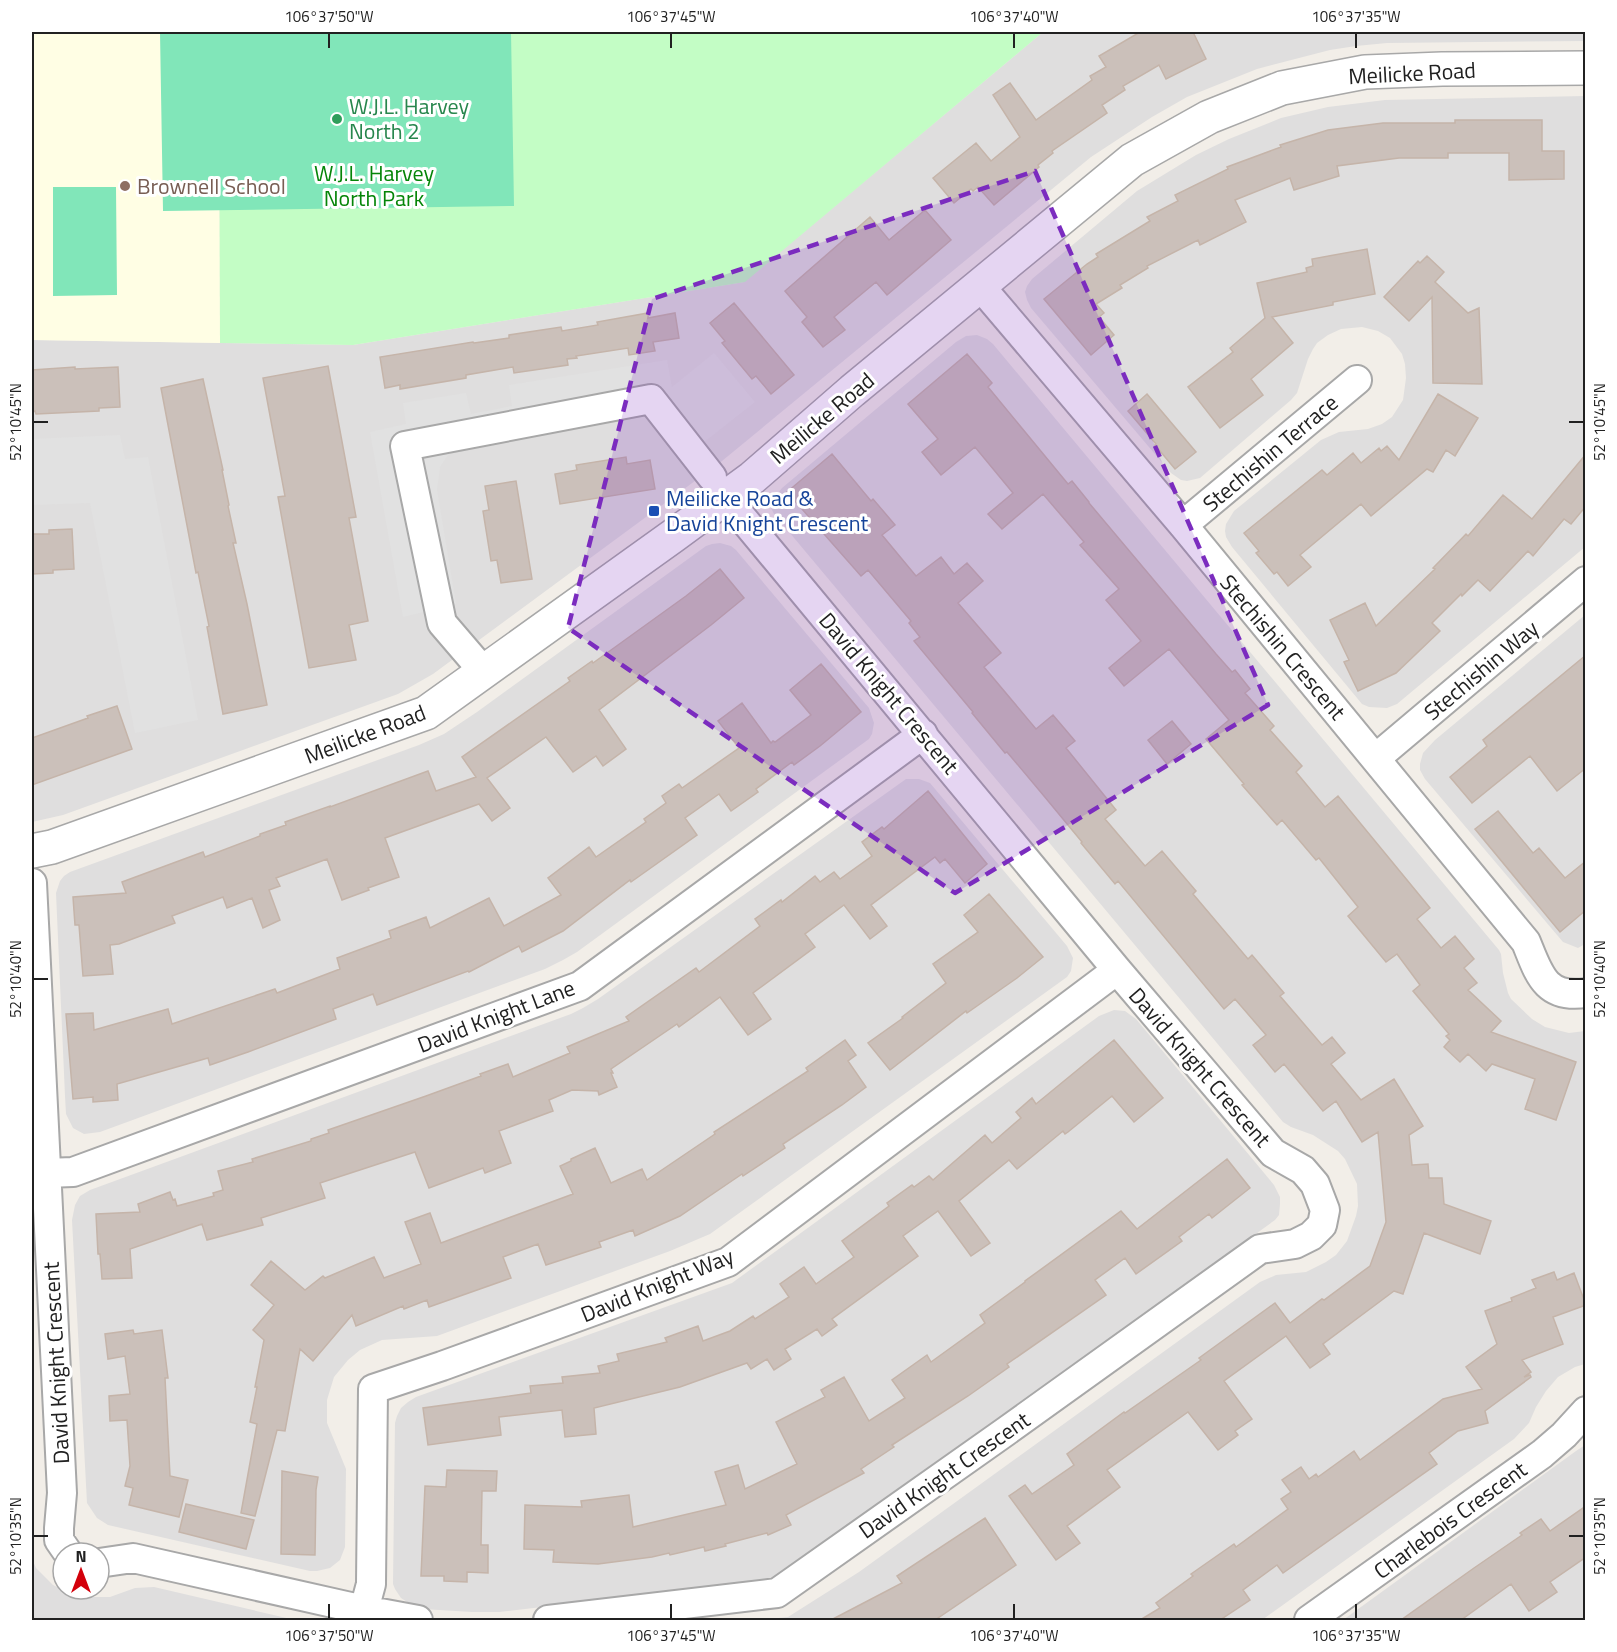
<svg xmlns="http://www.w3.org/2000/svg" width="1617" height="1652" viewBox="0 0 1617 1652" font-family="'Titillium Web',sans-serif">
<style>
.residential{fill:#dfdede}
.education{fill:#fffee4}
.park{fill:#c3fdc5}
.pitch{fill:#81e6b9}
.parking{fill:#e1e1e1}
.building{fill:#cbc0ba;stroke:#c5b4a9;stroke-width:1.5}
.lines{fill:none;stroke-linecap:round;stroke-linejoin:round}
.minor-casing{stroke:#a8a8a8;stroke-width:32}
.tertiary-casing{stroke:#a8a8a8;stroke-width:36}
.minor{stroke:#fff;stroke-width:28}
.tertiary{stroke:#fff;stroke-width:33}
.marked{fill:#7b2cbf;fill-opacity:0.2;stroke:#7b2cbf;stroke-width:4.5;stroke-dasharray:12 8;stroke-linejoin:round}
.ticks{fill:none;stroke:#212121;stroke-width:2}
.leisure-dot{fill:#2e9e5b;stroke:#fff;stroke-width:2}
.education-dot{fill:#8d6e63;stroke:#fff;stroke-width:2}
.transit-dot{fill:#1a4fb4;stroke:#fff;stroke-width:2}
.labels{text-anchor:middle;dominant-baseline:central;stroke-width:6;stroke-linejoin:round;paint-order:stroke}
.street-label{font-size:22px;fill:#212121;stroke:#fff}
.leisure-label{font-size:22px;fill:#27864d;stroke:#fff;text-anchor:start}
.park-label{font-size:22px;fill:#058508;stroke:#fff}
.education-label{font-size:22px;fill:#785e54;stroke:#fff;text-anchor:start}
.transit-label{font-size:22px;fill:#164399;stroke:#fff;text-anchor:start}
.neatline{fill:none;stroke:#212121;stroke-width:2}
.ticks-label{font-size:15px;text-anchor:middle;fill:#212121}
</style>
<rect width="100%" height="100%" fill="#f2eee8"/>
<path class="residential" d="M1043,32H1585V41L1387,43L1356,46L1330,50L1257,69L1187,97L1152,117L1091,157L722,461L433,674L398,694L63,815L32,822V340L353,345L744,282Z
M1585,96V547L1397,704L1387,708L1369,707L1362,704L1232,547L1226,537L1225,531L1226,524L1234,511L1321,440L1339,432L1368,429L1382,424L1392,417L1403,400L1406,378L1405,364L1402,354L1390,338L1378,331L1362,327L1341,329L1328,335L1317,343L1313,349L1308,359L1297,393L1291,400L1200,478L1187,481L1181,480L1171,473L1031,308L1027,300L1025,292L1027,286L1032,279L1137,191L1196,155L1229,139L1281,118L1328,107L1385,100Z
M977,335L987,339L993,344L1499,950L1501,954L1503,973L1508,993L1511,999L1532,1019L1545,1027L1569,1033L1585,1031V1364L1575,1367L1558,1377L1546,1391L1536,1407L1529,1423L1514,1439L1262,1620H760L788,1617L859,1572L1260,1282L1276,1275L1306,1272L1326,1262L1336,1255L1347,1241L1356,1216L1358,1206L1357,1184L1345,1159L1338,1151L1313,1135L1291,1127L1283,1122L774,514L771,508L772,503L774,498L782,488L956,342L966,336Z
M720,543L731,546L736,550L869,708L874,723L872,734L869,739L577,952L563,960L545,969L100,1132L84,1134L73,1128L66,1114L65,1096L56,893L60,881L64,876L70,872L419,745L444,734L477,712L706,546L712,544Z
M1585,615V944L1578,948L1563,942L1425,779L1420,770V764L1423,753L1435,740Z
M906,779H919L930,783L1067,946L1073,958L1071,971L1067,977L710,1234L670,1251L437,1336L382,1340L360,1350L348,1360L334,1377L327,1400V1423L346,1469L345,1547L340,1560L330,1568L317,1571H310L108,1525L97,1518L87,1503L72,1220L75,1205L80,1196L90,1190L571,1014L583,1008L598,999Z
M1114,1010L1125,1011L1136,1019L1274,1185L1280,1197V1204L1279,1215L1275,1220L793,1568L783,1574L769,1579L755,1582L499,1612H472L423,1609L415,1607L401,1598L395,1589L393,1584L395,1423L397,1416L401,1408L408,1402L416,1397L732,1283L1099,1016Z
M1585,1445V1620H1343L1576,1451Z
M32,1559L36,1568L53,1585L67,1592L82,1597H110L135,1588L154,1587L295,1620H32Z"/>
<path class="education" d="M32,32H219L220,343L32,340Z"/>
<path class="park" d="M219,32H1043L745,282L353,345L220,343Z"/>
<path class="pitch" d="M160,32H511L514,206L163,211Z
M53,187H116L117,295L53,296Z"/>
<path class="parking" d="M714,353L755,402L680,461L646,416L462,448L448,455L440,467L437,490L456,604L403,617L370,432L406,424L403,403L466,393L471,414L512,406L509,385L667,360L672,387Z
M120,435L125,459L148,457L198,720L135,733L90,503L32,505V439Z"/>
<path class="building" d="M1140,32H1193L1206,59L1166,79L1159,65L1123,86L1125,90L1102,105L1107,113L1052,151L1053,153L1038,165L1039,167L994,205L978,187L973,191L971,189L954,203L933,178L976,143L991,161L1020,137L993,95L1010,83L1036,120L1092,80L1090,76L1106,67L1099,56Z
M1455,120H1542V151H1564V179L1509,180V153H1448V158H1399L1337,166L1339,176L1294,190L1290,178L1235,200L1246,222L1200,245L1198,240L1147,266L1148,268L1120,285L1122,288L1096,304L1104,313L1099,317L1114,335L1091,355L1044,299L1087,264L1098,257L1096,254L1150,221L1147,217L1178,201L1175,195L1228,169L1227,167L1281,147L1280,145L1328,130L1383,123H1455Z
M925,210L951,240L887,295L876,282L834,317L845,330L823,347L802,322L807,317L785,291L870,217L889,240Z
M1367,249L1375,294L1333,302V305L1272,317L1293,343L1251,379L1263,395L1220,428L1188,387L1233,352L1230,348L1265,318L1257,283L1307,272L1306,268L1313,266L1312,259Z
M1427,256L1444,272L1435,282L1468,313L1479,308L1482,384L1433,383L1432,297L1409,321L1384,297L1418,261L1420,263Z
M734,303L794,375L771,394L756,376L752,379L722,343L725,341L710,323Z
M648,313V318L675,313L679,338L653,342L655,351L629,355L628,348L576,356L577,358L567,359L568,365L514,373L513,367L466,375V378L400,389V385L385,388L380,357L473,342L474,343L509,338V335L561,327L562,331L598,325L597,322Z
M967,354L992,383L988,387L1068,484L1072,481L1089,502V503L1216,654L1232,672L1235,670L1250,689L1245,693L1274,726L1270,730L1302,766L1296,772L1325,807L1338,796L1430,908L1417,919L1441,948L1455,936L1474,959L1464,968L1477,983L1468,990L1501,1021L1491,1032L1576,1062L1556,1120L1525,1109L1535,1079L1492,1064L1486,1071L1468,1054L1460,1062L1444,1047L1450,1040L1446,1036L1449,1034L1413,991L1420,985L1397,954L1386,962L1348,916L1358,907L1319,858L1316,860L1282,820L1277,825L1242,785L1244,784L1206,739L1229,720L1169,649L1124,686L1109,668L1141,641L1106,600L1119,589L1080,545L1084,542L1043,494L1002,529L988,514L1013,493L975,447L941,475L922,452L938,439L908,404Z
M328,366L356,517L349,518L368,621L349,625L356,660L309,668L278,497L285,496L263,378Z
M75,367V369L118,367L120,407L99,408V411L36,414L35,411L32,412V370Z
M203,379L223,470H222L229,505L228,506L236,543H233L247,604L267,705L223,714L207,627L209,626L198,572L196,573L161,388Z
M1147,394L1196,452L1175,469L1155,445L1156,444L1128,411Z
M1438,394L1478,418L1455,456L1446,450L1433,472L1427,469L1371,516L1361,504L1300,555L1311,567L1288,586L1277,572L1274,574L1256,553L1259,551L1244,533L1322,470L1327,475L1353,453L1361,463L1379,448L1381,451L1387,446L1399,460Z
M832,454L871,501L873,499L895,525L882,535L916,576L941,557L954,574L967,563L983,581L958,603L1001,653L984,667L1036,729L1053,715L1075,741L1066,748L1116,810L1105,819L1145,866L1162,851L1196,891L1193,894L1248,959L1252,955L1284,993L1280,996L1322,1045L1332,1037L1345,1053L1331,1064L1361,1100L1394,1079L1423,1126L1409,1135L1412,1165L1428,1164L1429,1178H1442L1444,1204L1491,1221L1480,1254L1424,1233L1403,1294L1394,1291L1323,1344L1330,1354L1310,1368L1286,1336L1224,1381L1252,1419L1235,1431L1238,1435L1218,1450L1188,1412L1107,1470L1120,1487L1067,1526L1080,1543L1056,1560L1009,1496L1025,1485L1032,1494L1074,1465L1067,1454L1124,1412L1125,1413L1201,1360L1199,1358L1275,1303L1290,1323L1322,1299L1324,1300L1370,1266L1386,1222L1378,1132L1362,1142L1336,1101L1323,1111L1284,1064L1275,1072L1253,1045L1266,1035L1235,999L1224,1009L1118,881L1115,884L1081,843L1082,842L1044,796L1007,752L1005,753L972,713L973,712L914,641L920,637L909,623L911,621L868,570L861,576L787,492Z
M1586,454V506L1571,524L1564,519L1533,556L1528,551L1490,591L1478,580L1462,596L1461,594L1432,623L1440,631L1396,673L1358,691L1344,662L1349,660L1330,620L1365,603L1376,626L1435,569L1433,568L1466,534L1468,536L1503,495L1532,519Z
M626,457L627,464L650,460L655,489L560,504L555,474L577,470L576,465Z
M516,481L532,579L501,583L497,560L491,561L483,511L489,510L485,486Z
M72,529L74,569L53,570V573L32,574V534H49V530Z
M720,569L744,598L711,625L599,710L626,749L603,766L596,756L573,772L546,737L487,778L510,808L492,821L479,804L385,838L399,877L368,888L369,890L342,900L327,859L276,878L280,886L269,890L280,920L263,928L252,898L227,908L223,897L172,916L175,923L119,944L110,945L113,974L83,976L79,925H75L73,897L126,893L122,882L203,852L205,857L260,836V834L286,825L285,822L330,806V807L428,771L436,791L476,777L462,757L570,681L568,678L592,661L593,663L686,596Z
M1586,655V768L1557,791L1530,756L1472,803L1450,777L1487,746L1483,740Z
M821,664L861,712L820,746L794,765L792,762L756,789L758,792L731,811L719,794L685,818L697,835L631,882L630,880L563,931L522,952L519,946L469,972L468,971L377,1005L373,994L333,1009L336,1019L248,1052L210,1065L208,1058L117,1084L118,1100L93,1102V1097L73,1099L66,1014L93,1013L94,1030L168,1009L172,1024L275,989L277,993L340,969L337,958L391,938L389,931L426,917L430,928L489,898L504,926L561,895L548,878L589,847L596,857L646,822L644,819L666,803L662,796L679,784L682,788L739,748L718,721L742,703L771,743L773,741L775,742L811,715L790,690Z
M117,706L132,749L32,785V738L88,718L87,716Z
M1172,721L1191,744L1167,764L1148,740Z
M928,791L987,864L965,883L945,859L940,863L935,857L871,905L887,926L870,939L844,905L805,934L815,947L753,993L771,1019L748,1035L720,997L679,1027L677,1024L611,1069L613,1073H611L617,1087L599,1095L598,1091L572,1090L549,1100L553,1111L499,1131L511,1163L485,1173L483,1168L429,1188L415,1152L320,1183L325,1198L261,1218L263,1225L207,1240L202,1224L130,1249L132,1278L102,1279L100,1254H98L96,1214L140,1212L138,1204L170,1192L173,1200L175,1199L177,1206L214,1196L213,1193L223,1190L218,1171L253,1162L252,1159L311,1141V1139L329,1133L328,1130L426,1096L481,1076L480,1074L508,1064L513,1077L570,1053L567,1047L629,1021L626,1017L696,968L699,972L760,926L755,919L781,900L782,902L815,876L820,882L834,872L840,879L872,856L862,842L882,827L884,829Z
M1498,811L1533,853L1539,848L1565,878L1586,861V910L1560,932L1475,829Z
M989,894L1043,957L1017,978L967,1013L966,1011L890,1070L868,1043L903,1018L902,1017L946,983L933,964L978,932L964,915Z
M845,1040L856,1055L848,1061L866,1087L842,1105L783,1144L785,1148L743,1176L742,1174L680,1216L635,1236L633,1230L599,1242L601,1247L546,1265L538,1244L503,1257L511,1278L429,1307L427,1300L404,1309L403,1306L356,1326L352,1315L313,1361L300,1349L285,1431L277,1430L255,1516L241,1513L257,1424L250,1422L257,1387H255L264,1340L253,1330L274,1305L251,1285L271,1261L305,1290L323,1276L325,1278L374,1257L384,1278L421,1264L405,1222L430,1213L441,1243L573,1194L560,1166L571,1161V1159L595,1148L611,1183L642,1169L647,1180L715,1134L714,1132L808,1071L806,1068Z
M1114,1040L1163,1098L1134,1122L1112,1096L1068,1132L1065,1134L1063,1131L1017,1169L1009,1160L959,1201L990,1243L971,1256L938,1211L903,1236L918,1256L832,1319L837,1325L822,1336L817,1329L785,1349L791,1359L774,1370L767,1359L751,1369L747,1363L680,1387L594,1408L596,1434L565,1437L562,1410L499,1417L501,1435L428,1445L423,1408L531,1393L530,1386L563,1383L562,1377L600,1373L598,1366L619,1361L617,1354L667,1342L665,1338L698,1326L703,1341L730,1331L753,1316L755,1319L789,1297L780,1284L804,1267L816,1284L854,1257L842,1241L889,1206L887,1203L912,1185L914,1187L929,1176L933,1180L985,1135L992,1143L1021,1118L1016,1112L1032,1098L1036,1104Z
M1227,1159L1250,1188L1212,1218L1209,1214L1179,1237L1182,1241L1136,1274L1125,1258L1095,1280L1106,1295L1007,1364L1009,1367L968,1396L892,1445L894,1447L861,1469L864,1473L786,1515L791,1525L768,1535L767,1533L725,1544L726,1546L705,1551L704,1547L670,1555L669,1553L652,1557L598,1564L553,1562L554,1550L524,1549L525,1505L582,1507L581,1501L629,1495L633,1527L726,1505L715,1472L738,1465L745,1489L797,1464L776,1422L825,1397L821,1390L844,1377L869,1421L905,1398L892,1380L927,1355L931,1362L985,1323L980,1315L1025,1282V1281L1121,1211L1137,1229Z
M1554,1272L1557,1280L1574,1273L1586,1305L1553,1317L1563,1344L1522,1360L1531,1372L1524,1377L1530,1375L1531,1377L1485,1411L1488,1423L1458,1431L1429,1453L1437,1464L1283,1573L1277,1565L1243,1590L1250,1600L1220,1620H1140L1160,1608L1156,1603L1193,1576L1191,1574L1234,1544L1236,1547L1288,1509L1281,1499L1291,1492L1282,1480L1301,1467L1309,1479L1316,1474L1318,1477L1354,1451L1360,1460L1443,1399L1482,1389L1466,1367L1497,1344L1485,1311L1512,1301L1511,1298L1536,1288L1532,1280Z
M133,1330L134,1334L162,1330L168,1378H165L170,1476L188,1480L179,1517L129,1505L133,1488L125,1486L130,1466L127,1420L110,1421L109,1396L130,1394L125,1356L108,1359L105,1334Z
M447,1470L497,1471L496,1491H482L481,1545H488V1573L467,1572V1582L444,1581V1576H421L425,1486L446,1487Z
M282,1471L318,1477L316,1490L315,1555L281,1554Z
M186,1504L254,1520L246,1549L179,1532Z
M1586,1506V1557L1550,1582L1557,1592L1529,1611L1511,1584L1461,1620H1401L1474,1568L1522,1535L1520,1533L1541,1519L1550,1531Z
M985,1518L1016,1565L935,1620H831L902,1583L897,1576Z"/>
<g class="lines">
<g class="minor-casing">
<path id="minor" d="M980,286L1183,525L1526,942C1539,974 1545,999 1586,993
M1183,525L1357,380
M484,672L442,623L405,446L651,399L712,477
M1376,758L1586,581
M32,883L62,1493L59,1528V1540L68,1553
M46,1173L73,1172L580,986L923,734
M99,1563L133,1558L364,1610L418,1620
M364,1610L371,1584L373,1389L442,1366L728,1262L1117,970
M548,1620L777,1593L1005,1432L1260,1249L1295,1244L1311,1236L1322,1225L1325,1210L1315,1184L1303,1170L1273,1153L1117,970L725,497
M1309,1620L1542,1454L1564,1435L1586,1411"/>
</g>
<g class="tertiary-casing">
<path id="tertiary" d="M32,851L52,847L426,713L673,536L752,478L852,391L1132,160L1209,117L1282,88L1365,72L1442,69L1586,68"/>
</g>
<use href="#minor" class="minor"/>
<use href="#tertiary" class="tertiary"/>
</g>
<path class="marked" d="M1035,171L1268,705L955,893L568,628L652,299Z"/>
<path class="ticks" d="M329,33V48M671,33V48M1014,33V48M1356,33V48M33,422H48M1569,422H1584M33,979H48M1569,979H1584M33,1536H48M1569,1536H1584M329,1604V1619M671,1604V1619M1014,1604V1619M1356,1604V1619"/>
<circle class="leisure-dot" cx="337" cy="119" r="6"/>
<circle class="education-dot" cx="125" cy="186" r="6"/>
<rect class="transit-dot" x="648" y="505" width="12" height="12" rx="3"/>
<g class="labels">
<g class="street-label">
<text transform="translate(1412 73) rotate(-3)">Meilicke Road</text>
<text transform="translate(822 418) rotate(-40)">Meilicke Road</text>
<text transform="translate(1270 453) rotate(-40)">Stechishin Terrace</text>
<text transform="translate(1283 647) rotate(50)">Stechishin Crescent</text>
<text transform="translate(1481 670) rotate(-40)">Stechishin Way</text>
<text transform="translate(889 693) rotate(50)">David Knight Crescent</text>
<text transform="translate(365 734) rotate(-21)">Meilicke Road</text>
<text transform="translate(496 1016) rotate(-21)">David Knight Lane</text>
<text transform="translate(1200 1067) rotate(49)">David Knight Crescent</text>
<text transform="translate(657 1285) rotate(-22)">David Knight Way</text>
<text transform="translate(56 1363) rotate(-93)">David Knight Crescent</text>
<text transform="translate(944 1475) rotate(-35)">David Knight Crescent</text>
<text transform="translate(1450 1520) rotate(-36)">Charlebois Crescent</text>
</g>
<g class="leisure-label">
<text x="349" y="106">W.J.L. Harvey<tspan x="349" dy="25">North 2</tspan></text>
</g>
<g class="park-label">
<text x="374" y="173">W.J.L. Harvey<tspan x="374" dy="25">North Park</tspan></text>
</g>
<g class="education-label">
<text x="137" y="186">Brownell School</text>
</g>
<g class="transit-label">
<text x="666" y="498">Meilicke Road &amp;<tspan x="666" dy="25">David Knight Crescent</tspan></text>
</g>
</g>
<rect width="1617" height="1652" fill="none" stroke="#ffffff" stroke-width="66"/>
<g transform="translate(81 1571)"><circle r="28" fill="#ffffff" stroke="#a6a6a6" stroke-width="1.5"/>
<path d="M0-4.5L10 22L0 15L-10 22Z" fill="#d3000b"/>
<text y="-9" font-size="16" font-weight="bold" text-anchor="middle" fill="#212121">N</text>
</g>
<rect x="33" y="33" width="1551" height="1586" class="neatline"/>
<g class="ticks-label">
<text x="329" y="22">106°37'50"W</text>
<text x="671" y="22">106°37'45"W</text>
<text x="1014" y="22">106°37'40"W</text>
<text x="1356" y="22">106°37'35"W</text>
<text transform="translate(16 422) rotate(-90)" y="5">52°10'45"N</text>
<text transform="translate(1600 422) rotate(-90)" y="5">52°10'45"N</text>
<text transform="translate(16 979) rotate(-90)" y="5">52°10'40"N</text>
<text transform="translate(1600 979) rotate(-90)" y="5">52°10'40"N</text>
<text transform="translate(16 1536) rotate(-90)" y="5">52°10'35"N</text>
<text transform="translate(1600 1536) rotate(-90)" y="5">52°10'35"N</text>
<text x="329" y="1641">106°37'50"W</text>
<text x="671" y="1641">106°37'45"W</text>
<text x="1014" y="1641">106°37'40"W</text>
<text x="1356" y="1641">106°37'35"W</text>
</g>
</svg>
